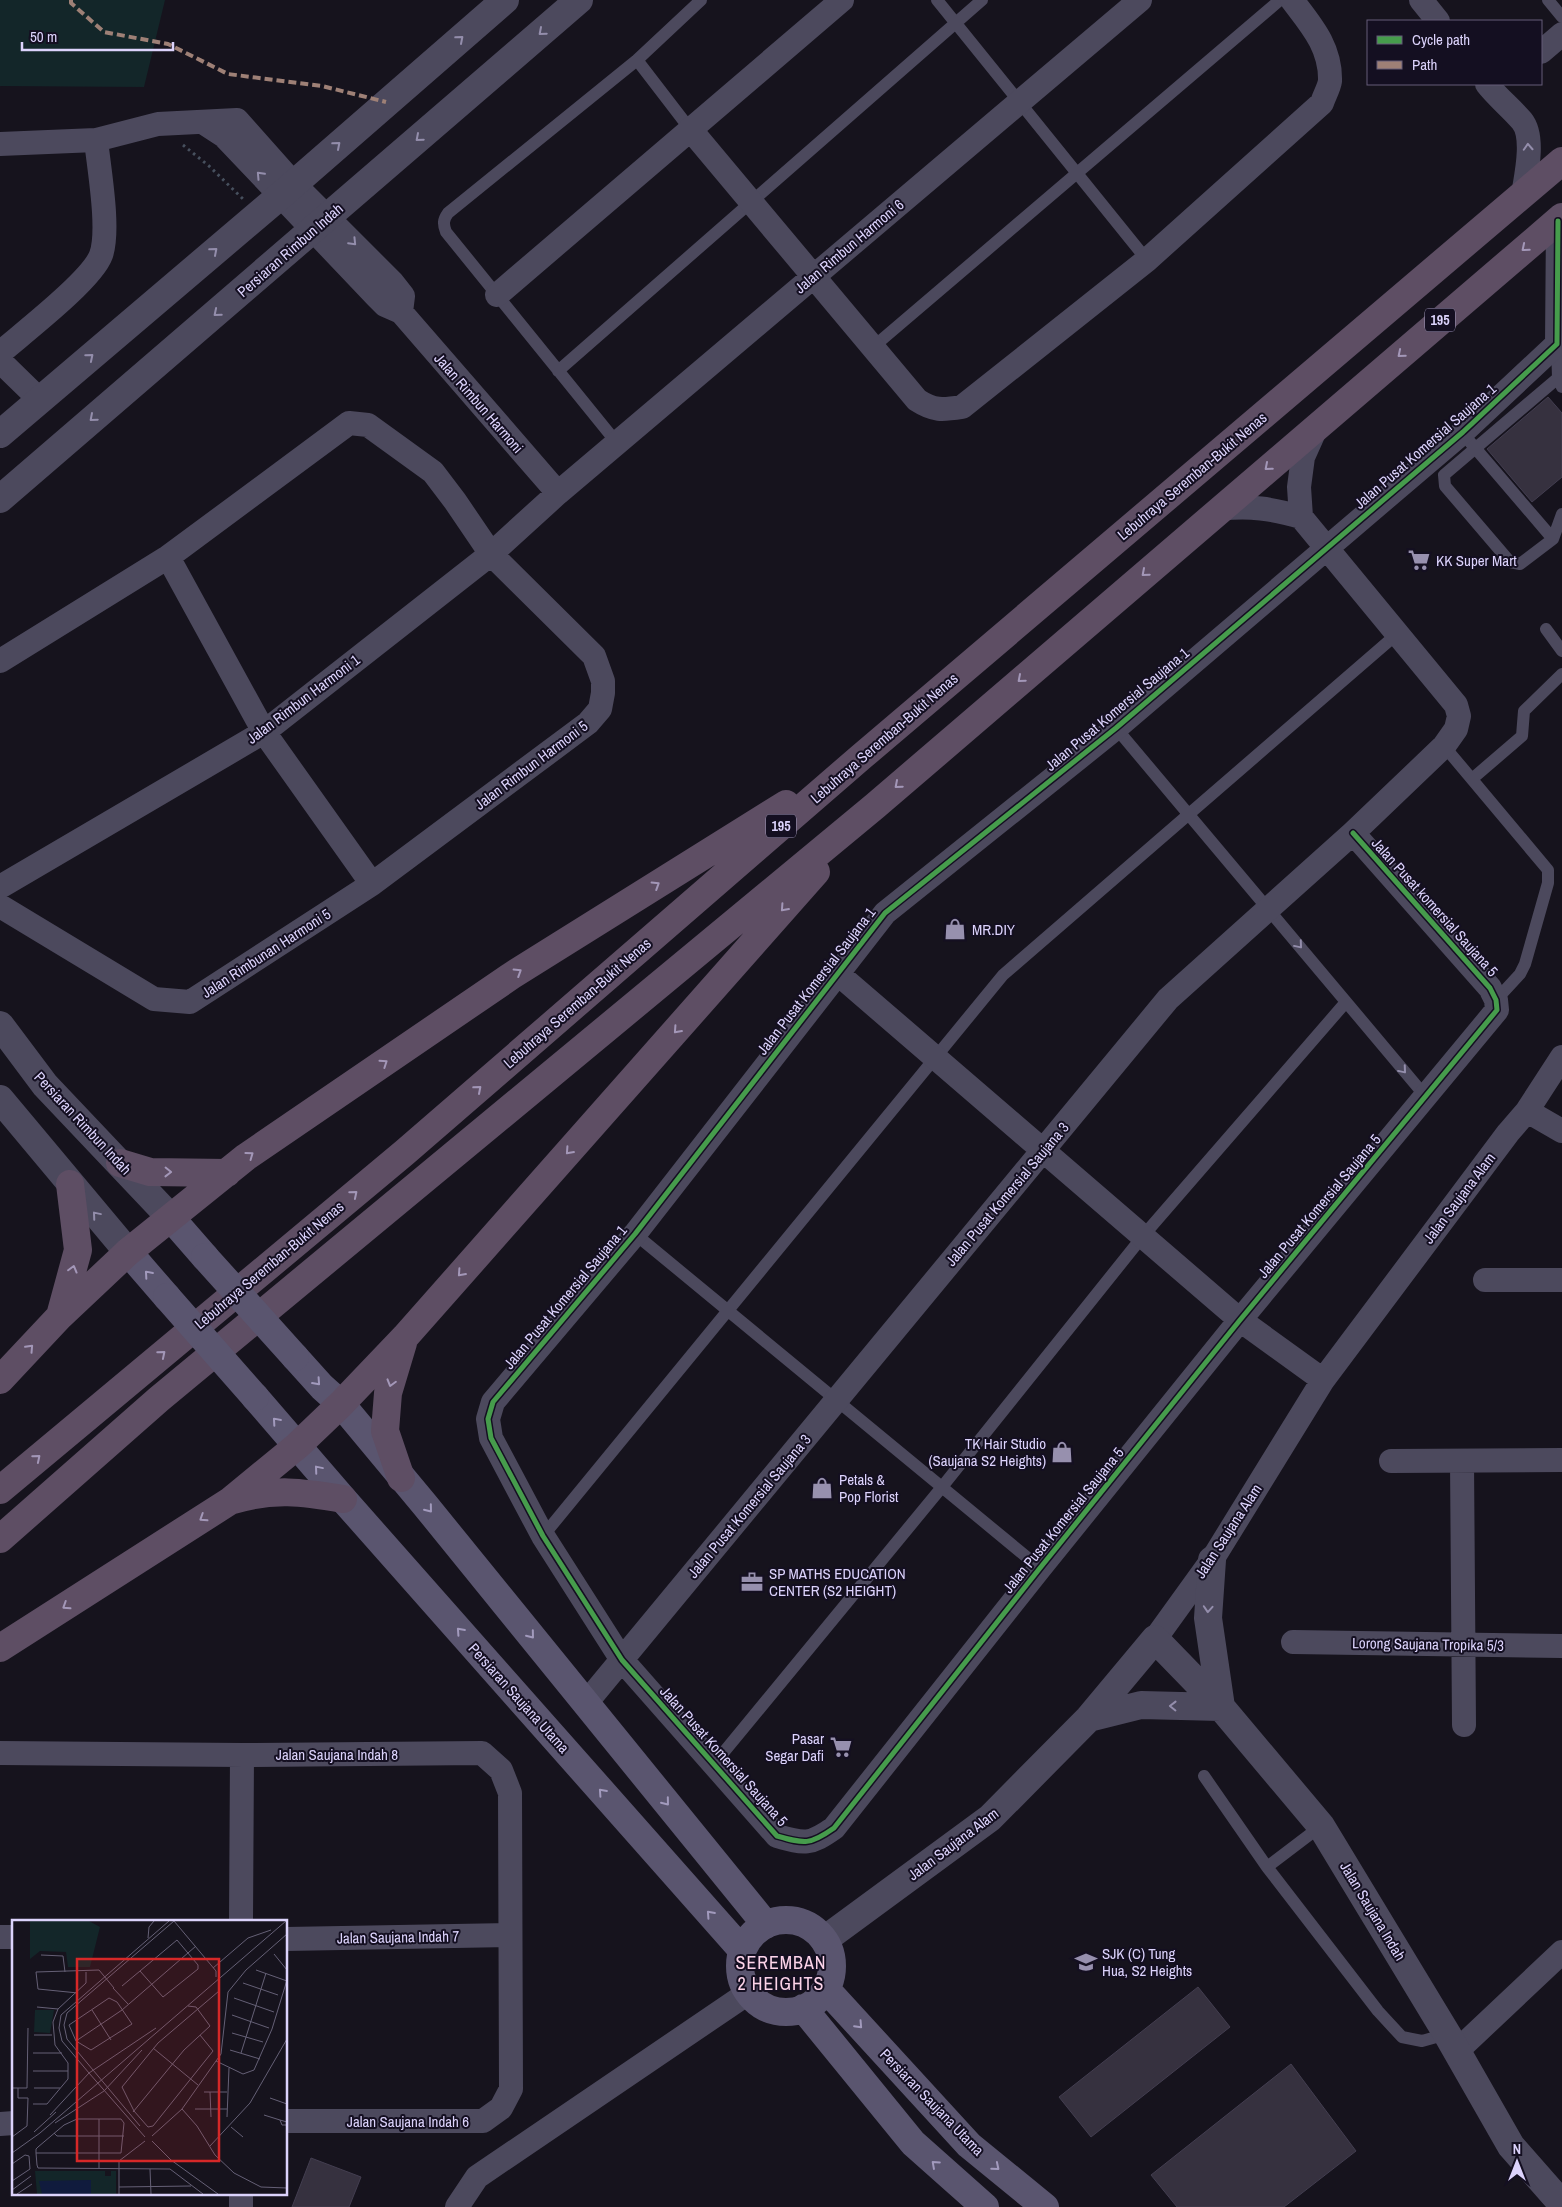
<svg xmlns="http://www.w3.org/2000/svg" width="1562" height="2207" viewBox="0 0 1562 2207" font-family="'Archivo Narrow',sans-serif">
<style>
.green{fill:#132629}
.building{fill:#36313f;stroke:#433e50}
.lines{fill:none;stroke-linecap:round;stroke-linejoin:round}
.path{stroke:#47505e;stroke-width:3;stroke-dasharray:2.5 4;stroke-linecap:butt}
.service{stroke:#4c495d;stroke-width:12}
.minor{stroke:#4c495d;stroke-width:24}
.tertiary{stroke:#4c495d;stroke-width:28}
.secondary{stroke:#5a556f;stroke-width:28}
.trunk{stroke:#5e4e64;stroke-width:28}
.secondary-bridge{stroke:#5a556f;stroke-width:28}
.quiet{stroke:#9e8076;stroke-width:4;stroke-dasharray:8 4;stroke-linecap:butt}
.cycleway-casing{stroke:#140f21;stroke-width:8}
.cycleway{stroke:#469c4c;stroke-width:5}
.oneway{stroke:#948eac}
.oneway2{stroke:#a397b8}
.oneway3{stroke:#a29abd}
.labels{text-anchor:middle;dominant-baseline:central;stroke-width:4;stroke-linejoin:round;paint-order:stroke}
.shield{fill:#140f21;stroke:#a098ba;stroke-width:1}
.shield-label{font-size:14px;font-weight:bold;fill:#dcd3fc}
.street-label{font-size:15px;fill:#dcd3fc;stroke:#140f21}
.poi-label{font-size:15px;fill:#dcd3fc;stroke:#140f21;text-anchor:start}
.quarter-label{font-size:18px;letter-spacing:1px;fill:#fcd4e9;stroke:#140f21}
.inset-road{fill:none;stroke:#656076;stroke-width:1}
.view{fill:#d62828;fill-opacity:0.15;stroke:#d62828;stroke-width:2.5}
.inset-edge{fill:none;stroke:#dcd3fc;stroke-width:2.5}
</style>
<rect width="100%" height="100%" fill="#16131d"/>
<path class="green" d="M0,0H165L144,87L0,86Z"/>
<path class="building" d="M1548,397L1562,413V477L1532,502L1487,449Z
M1198,1987L1230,2027L1091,2137L1059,2097Z
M1291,2064L1356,2151L1284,2207H1177L1151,2175Z
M311,2158L361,2177L349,2207H292Z"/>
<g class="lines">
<path class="path" d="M183,145L209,166L243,199"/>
<path class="service" d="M937,0L1147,260
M1548,0L1562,17
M637,60L690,129
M1557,344L1558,378L1562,387
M872,348L1280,0
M558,371L982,0
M1558,378L1444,475L1445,486L1510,562L1520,564L1553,539L1562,514
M1470,442L1553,539
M617,443L446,232C443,224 443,220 448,213L637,60L701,0
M1546,629L1562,651
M1116,728L1426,1097
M1444,746L1548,870V883L1525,964L1520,974L1496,1000
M1472,779L1522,736L1524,711L1562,674
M635,1234L1040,1568
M543,1536L1003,975L1397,634
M714,1764L942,1487L1143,1236L1346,1002
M1204,1776L1267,1867L1378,2011L1402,2037L1422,2041L1447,2034
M1267,1867L1321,1826"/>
<path class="minor" d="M1421,0L1438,21
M1541,52L1562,34
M1487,84C1497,97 1511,108 1522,121C1535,137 1526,176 1523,195
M204,123L224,136L376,296L385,305L401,312L558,493
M690,129L917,400C934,411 942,410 962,407L1147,260L1322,103C1324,96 1329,88 1330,81C1331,47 1311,25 1292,0
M0,144L96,140L158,124L237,120L293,183L392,282L403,296L401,312
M497,295L842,0
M0,353C23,333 92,280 101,255C110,230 99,169 96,140
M0,361L40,400
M1301,517L1299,487L1303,457L1316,428
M168,557L264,732L372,884
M0,661L168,557L349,423L368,425L433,472L455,501L491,554L594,656L603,681V693L600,709L588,723L372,884L190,1002L154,999L0,906
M1353,833L1490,988L1496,1000L1497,1010L1240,1320L1040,1568L834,1828C810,1845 805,1844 777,1836L622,1660L543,1536L491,1438L488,1419L493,1402L635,1234L885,913L1116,728L1463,432L1557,344L1558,221
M0,887L264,732L491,554L558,493L1140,0
M837,973L1240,1320L1323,1380
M1527,1111L1562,1131
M1485,1280H1562
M1391,1461L1562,1460
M1462,1461L1464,1725
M1155,1639L1212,1560L1323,1380L1508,1133L1527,1111L1562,1057
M1293,1642L1562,1646
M586,1703L1168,999L1353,833L1444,746L1456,729L1459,716L1456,705L1301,517C1273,509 1249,505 1220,509
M0,1753L242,1755L482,1753L501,1770L510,1793L511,2089L501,2108L483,2121H286
M241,1921L242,1755
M0,1937H14
M286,1939L510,1935
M1457,2051L1562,1952
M0,2124L14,2123
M241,2207V2193
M457,2207L477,2177L748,1993"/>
<path class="tertiary" d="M0,434L280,196L505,0
M0,499L579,0
M0,1025L45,1085L171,1218
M0,1099L128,1252
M1212,1560L1208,1618L1221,1707
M1089,1718L1141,1705L1221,1707
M824,1940L990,1818L1089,1718L1155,1639L1221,1707L1321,1826L1447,2034L1511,2146L1562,2204"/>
<path class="secondary" d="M171,1218L205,1257
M128,1252L167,1297
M295,1357L322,1387L341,1404L425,1505L766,1925
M255,1397L343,1499L742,1950
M740 1966a46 46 0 1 1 92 0a46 46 0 1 1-92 0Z
M826,1989L969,2145L1045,2207
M803,2008L913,2143L985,2207"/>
<path class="trunk" d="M120,1163L150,1172L227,1173
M60,1316L78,1250L70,1184
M0,1380L60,1316L128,1252L246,1157L511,976L786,804
M401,1478L385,1431L388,1393L403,1343
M0,1490L404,1153L861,757L1562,161
M233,1500C274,1488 302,1492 343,1499
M0,1539L159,1399L875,806L1562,217
M0,1648L230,1501L297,1446L341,1404L405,1337L816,872"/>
<path class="secondary-bridge" d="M205,1257L295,1357
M167,1297L255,1397"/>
<path class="quiet" d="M71,0V3L104,32L168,44L228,74L322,86L386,102"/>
<g class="cycleway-casing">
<path id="cycleway" d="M1353,833L1490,988L1496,1000L1497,1010L1240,1320L1040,1568L834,1828C810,1845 805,1844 777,1836L622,1660L543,1536L491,1438L488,1419L493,1402L635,1234L885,913L1116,728L1463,432L1557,344L1558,221"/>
</g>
<use href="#cycleway" class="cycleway"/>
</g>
<defs><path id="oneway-chevron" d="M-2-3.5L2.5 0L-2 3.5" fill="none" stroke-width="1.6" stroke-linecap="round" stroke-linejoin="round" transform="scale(1.25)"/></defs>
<g class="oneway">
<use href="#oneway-chevron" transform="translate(542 32) rotate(139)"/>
<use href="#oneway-chevron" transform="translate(460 39) rotate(-41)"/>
<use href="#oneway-chevron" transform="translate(419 138) rotate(139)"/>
<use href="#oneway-chevron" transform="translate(337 145) rotate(-41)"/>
<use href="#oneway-chevron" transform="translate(1528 147) rotate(-93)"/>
<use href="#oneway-chevron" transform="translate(260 175) rotate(-133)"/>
<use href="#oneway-chevron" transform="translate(353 242) rotate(46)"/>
<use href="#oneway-chevron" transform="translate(214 251) rotate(-41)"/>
<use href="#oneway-chevron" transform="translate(217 313) rotate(140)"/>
<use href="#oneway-chevron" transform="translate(90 357) rotate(-40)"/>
<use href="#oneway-chevron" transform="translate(93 418) rotate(139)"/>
<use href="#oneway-chevron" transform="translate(1299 945) rotate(50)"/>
<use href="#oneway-chevron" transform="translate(1403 1070) rotate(50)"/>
<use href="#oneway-chevron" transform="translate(96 1215) rotate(-130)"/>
<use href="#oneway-chevron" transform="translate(1208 1609) rotate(94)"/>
<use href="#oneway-chevron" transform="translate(1173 1706) rotate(-179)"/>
</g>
<g class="oneway2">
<use href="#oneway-chevron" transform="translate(1525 248) rotate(140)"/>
<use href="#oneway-chevron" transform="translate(1401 354) rotate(140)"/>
<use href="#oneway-chevron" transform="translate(1268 467) rotate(139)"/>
<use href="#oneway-chevron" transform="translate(1145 573) rotate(139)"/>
<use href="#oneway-chevron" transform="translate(1021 679) rotate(139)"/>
<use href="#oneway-chevron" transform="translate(898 785) rotate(139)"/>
<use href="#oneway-chevron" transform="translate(656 885) rotate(-32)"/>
<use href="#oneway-chevron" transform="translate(784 908) rotate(132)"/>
<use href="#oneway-chevron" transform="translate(518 972) rotate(-32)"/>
<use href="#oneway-chevron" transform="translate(677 1030) rotate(132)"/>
<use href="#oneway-chevron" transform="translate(384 1063) rotate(-34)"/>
<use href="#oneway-chevron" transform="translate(478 1089) rotate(-41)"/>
<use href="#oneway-chevron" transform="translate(569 1151) rotate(132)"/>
<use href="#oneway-chevron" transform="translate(250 1155) rotate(-36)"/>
<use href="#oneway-chevron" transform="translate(168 1172) rotate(1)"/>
<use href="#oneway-chevron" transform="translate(354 1194) rotate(-40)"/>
<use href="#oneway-chevron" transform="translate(73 1269) rotate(-75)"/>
<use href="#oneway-chevron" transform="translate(461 1273) rotate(132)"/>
<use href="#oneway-chevron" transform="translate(30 1348) rotate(-47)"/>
<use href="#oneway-chevron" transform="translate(162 1354) rotate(-40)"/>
<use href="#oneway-chevron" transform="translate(391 1383) rotate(106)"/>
<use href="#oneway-chevron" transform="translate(37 1458) rotate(-40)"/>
<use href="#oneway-chevron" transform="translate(203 1518) rotate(147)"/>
<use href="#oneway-chevron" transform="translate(66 1606) rotate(147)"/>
</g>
<g class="oneway3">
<use href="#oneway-chevron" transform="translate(148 1274) rotate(-131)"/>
<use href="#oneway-chevron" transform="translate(317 1382) rotate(48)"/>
<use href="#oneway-chevron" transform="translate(276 1421) rotate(-131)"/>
<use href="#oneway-chevron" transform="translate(318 1469) rotate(-130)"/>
<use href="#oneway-chevron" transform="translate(429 1509) rotate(51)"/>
<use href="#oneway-chevron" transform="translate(460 1631) rotate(-132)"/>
<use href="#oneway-chevron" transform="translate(531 1635) rotate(51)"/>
<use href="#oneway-chevron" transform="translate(602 1792) rotate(-132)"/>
<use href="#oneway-chevron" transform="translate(666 1802) rotate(51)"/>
<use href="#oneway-chevron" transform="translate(710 1914) rotate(-132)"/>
<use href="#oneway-chevron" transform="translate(859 2025) rotate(47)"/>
<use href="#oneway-chevron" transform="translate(935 2164) rotate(-138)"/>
<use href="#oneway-chevron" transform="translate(996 2167) rotate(40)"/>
</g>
<defs>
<g id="supermarket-bare" transform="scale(1.725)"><path d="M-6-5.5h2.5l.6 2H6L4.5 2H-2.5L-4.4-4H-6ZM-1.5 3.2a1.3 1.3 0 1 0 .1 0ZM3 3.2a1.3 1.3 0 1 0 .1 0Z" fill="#9790ae" stroke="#140f21" stroke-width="2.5" paint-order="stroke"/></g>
<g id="shop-bare" transform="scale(1.725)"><path d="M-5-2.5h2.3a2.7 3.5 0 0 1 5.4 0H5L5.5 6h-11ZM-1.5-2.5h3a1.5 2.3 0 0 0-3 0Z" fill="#9790ae" stroke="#140f21" stroke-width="2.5" paint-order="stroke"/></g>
<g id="office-bare" transform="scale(1.725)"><path d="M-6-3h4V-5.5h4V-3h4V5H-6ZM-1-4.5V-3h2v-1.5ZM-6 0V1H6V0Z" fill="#9790ae" stroke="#140f21" stroke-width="2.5" paint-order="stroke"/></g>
<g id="school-bare" transform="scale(1.725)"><path d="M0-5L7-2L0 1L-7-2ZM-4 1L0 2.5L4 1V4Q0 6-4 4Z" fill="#9790ae" stroke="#140f21" stroke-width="2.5" paint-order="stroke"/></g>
</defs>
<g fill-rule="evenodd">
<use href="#supermarket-bare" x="1419" y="560"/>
<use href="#shop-bare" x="955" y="929"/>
<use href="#shop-bare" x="1062" y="1452"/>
<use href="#shop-bare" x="822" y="1488"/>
<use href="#office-bare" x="752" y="1582"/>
<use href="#supermarket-bare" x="841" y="1747"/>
<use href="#school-bare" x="1086" y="1962"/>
</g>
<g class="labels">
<g class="shield">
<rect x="1425" y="308.5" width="30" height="23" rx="4"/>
<rect x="766" y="814.5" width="30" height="23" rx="4"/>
</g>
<g class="shield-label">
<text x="1440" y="320">195</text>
<text x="781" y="826">195</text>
</g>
<g class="street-label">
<text transform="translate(849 246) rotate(-40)">Jalan Rimbun Harmoni 6</text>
<text transform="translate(290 250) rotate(-41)">Persiaran Rimbun Indah</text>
<text transform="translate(479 403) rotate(49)">Jalan Rimbun Harmoni</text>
<text transform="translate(1425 446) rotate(-41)">Jalan Pusat Komersial Saujana 1</text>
<text transform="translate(1192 476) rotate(-40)">Lebuhraya Seremban-Bukit Nenas</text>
<text transform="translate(303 699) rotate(-37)">Jalan Rimbun Harmoni 1</text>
<text transform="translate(1117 709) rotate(-40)">Jalan Pusat Komersial Saujana 1</text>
<text transform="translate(884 738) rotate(-41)">Lebuhraya Seremban-Bukit Nenas</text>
<text transform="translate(531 765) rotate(-37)">Jalan Rimbun Harmoni 5</text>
<text transform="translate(1435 907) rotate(48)">Jalan Pusat komersial Saujana 5</text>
<text transform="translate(266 953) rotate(-33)">Jalan Rimbunan Harmoni 5</text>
<text transform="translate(816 981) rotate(-52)">Jalan Pusat Komersial Saujana 1</text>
<text transform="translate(577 1003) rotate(-41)">Lebuhraya Seremban-Bukit Nenas</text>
<text transform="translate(83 1123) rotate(47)">Persiaran Rimbun Indah</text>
<text transform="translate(1007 1194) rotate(-50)">Jalan Pusat Komersial Saujana 3</text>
<text transform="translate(1459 1198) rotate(-53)">Jalan Saujana Alam</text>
<text transform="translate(1319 1206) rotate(-50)">Jalan Pusat Komersial Saujana 5</text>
<text transform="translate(269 1265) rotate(-40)">Lebuhraya Seremban-Bukit Nenas</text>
<text transform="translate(565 1297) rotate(-50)">Jalan Pusat Komersial Saujana 1</text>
<text transform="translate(749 1506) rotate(-50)">Jalan Pusat Komersial Saujana 3</text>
<text transform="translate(1063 1520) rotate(-51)">Jalan Pusat Komersial Saujana 5</text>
<text transform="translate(1228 1531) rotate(-57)">Jalan Saujana Alam</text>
<text transform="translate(1428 1644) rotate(1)">Lorong Saujana Tropika 5/3</text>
<text transform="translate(519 1698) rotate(48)">Persiaran Saujana Utama</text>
<text x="337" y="1754">Jalan Saujana Indah 8</text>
<text transform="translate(724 1756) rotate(48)">Jalan Pusat Komersial Saujana 5</text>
<text transform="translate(953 1844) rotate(-37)">Jalan Saujana Alam</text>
<text transform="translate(1373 1911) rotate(59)">Jalan Saujana Indah</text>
<text transform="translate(398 1937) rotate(-1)">Jalan Saujana Indah 7</text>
<text transform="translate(932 2102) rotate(46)">Persiaran Saujana Utama</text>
<text x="408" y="2121">Jalan Saujana Indah 6</text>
</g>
<g class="poi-label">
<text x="1436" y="560">KK Super Mart</text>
<text x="972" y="929">MR.DIY</text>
<text x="1046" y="1443" text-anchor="end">TK Hair Studio<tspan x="1046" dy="17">(Saujana S2 Heights)</tspan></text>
<text x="839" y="1479">Petals &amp;<tspan x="839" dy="17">Pop Florist</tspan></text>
<text x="769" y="1573">SP MATHS EDUCATION<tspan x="769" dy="17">CENTER (S2 HEIGHT)</tspan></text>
<text x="824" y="1738" text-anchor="end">Pasar<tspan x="824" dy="17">Segar Dafi</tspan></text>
<text x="1102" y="1953">SJK (C) Tung<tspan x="1102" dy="17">Hua, S2 Heights</tspan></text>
</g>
<g class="quarter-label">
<text x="781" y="1962">SEREMBAN<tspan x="781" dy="21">2 HEIGHTS</tspan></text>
</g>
</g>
<g transform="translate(12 1920)">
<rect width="275" height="275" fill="#16131d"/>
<path d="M18,1H77L88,7L78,47H56L54,32L28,31L18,39ZM23,90H42L38,113L22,112ZM23,251H93V256H99V251H104V274H25Z" fill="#132629"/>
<path d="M79,260V274H30L27,261Z" fill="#101b3d"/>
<path class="inset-road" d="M162,1L204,51V57M136,18L137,7L142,1M262,34L275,50M29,35L51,36L53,52M201,48L236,18L259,10M244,50L275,61M231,63L266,75M110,66L128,51L165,20L186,45V49L151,77L128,51M101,68L116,84M66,73L26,69L24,52L87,50L102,68M97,78L105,82L120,104L79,130L64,121L57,105ZM222,78L262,92M25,87L46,89M80,90L99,120M220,95L257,108M220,113L251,122M22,115H40M188,115L201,131L141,206L136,207L122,191L110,167L146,123L207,71V59M64,121L110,90L184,26M141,128L186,165M218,130L248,139M21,133H50M229,133L254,53M204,141L231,154L242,150L260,109L275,60M81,150L55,119L52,105L55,93L162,1M81,150L128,206M21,151H56M77,153L50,121L47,108L49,95L157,1M77,153L133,217M0,168H15L16,108M22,168H48M192,172H215M198,172L199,197M258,178L275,184M21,184H35L56,159V143L43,125L41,102L46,89L74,63V52M170,189L185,206L203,235L222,253L249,267L275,268M183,189H215M121,192L172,130L198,106L184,87L176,86M38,195L77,153L144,108M252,195L268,200M215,197L217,148M275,202L268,200L270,205H275M43,203L92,171L130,130M219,207L231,217M22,212L44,192M42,213L45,216H112M140,216L170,189L209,134L216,72L234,50L275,14M0,217L15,206L16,178H6V168M140,221L159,240L206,274M198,226L238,183L275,119M0,233L28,213L274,1M24,233H109L112,203L109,199H65L52,205L26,227L24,229V233L25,245L26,248L158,249L191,274M0,244L13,235L17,236L18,249L0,261M87,249V199M138,249L139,274M107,267L179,266M0,270L19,256M5,274L20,264M107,274V241L133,221"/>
<path class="view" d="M65,39H207V241H65Z"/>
<rect width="275" height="275" class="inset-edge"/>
</g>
<rect x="1367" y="20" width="175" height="65" fill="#140f21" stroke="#645d79"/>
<rect x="1377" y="36" width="25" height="8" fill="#469c4c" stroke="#645d79"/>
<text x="1412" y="45" font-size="15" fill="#dcd3fc">Cycle path</text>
<rect x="1377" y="61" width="25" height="8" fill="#9e8076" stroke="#645d79"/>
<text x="1412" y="70" font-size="15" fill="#dcd3fc">Path</text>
<g transform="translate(1517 2162)" stroke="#140f21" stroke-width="4" paint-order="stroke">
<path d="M0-4L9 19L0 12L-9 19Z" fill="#dcd3fc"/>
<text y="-8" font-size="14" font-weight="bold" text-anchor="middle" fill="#dcd3fc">N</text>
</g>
<path d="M22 42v8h151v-8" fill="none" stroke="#dcd3fc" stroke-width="2.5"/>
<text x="30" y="42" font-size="15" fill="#dcd3fc" stroke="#140f21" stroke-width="4" paint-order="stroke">50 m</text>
</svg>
